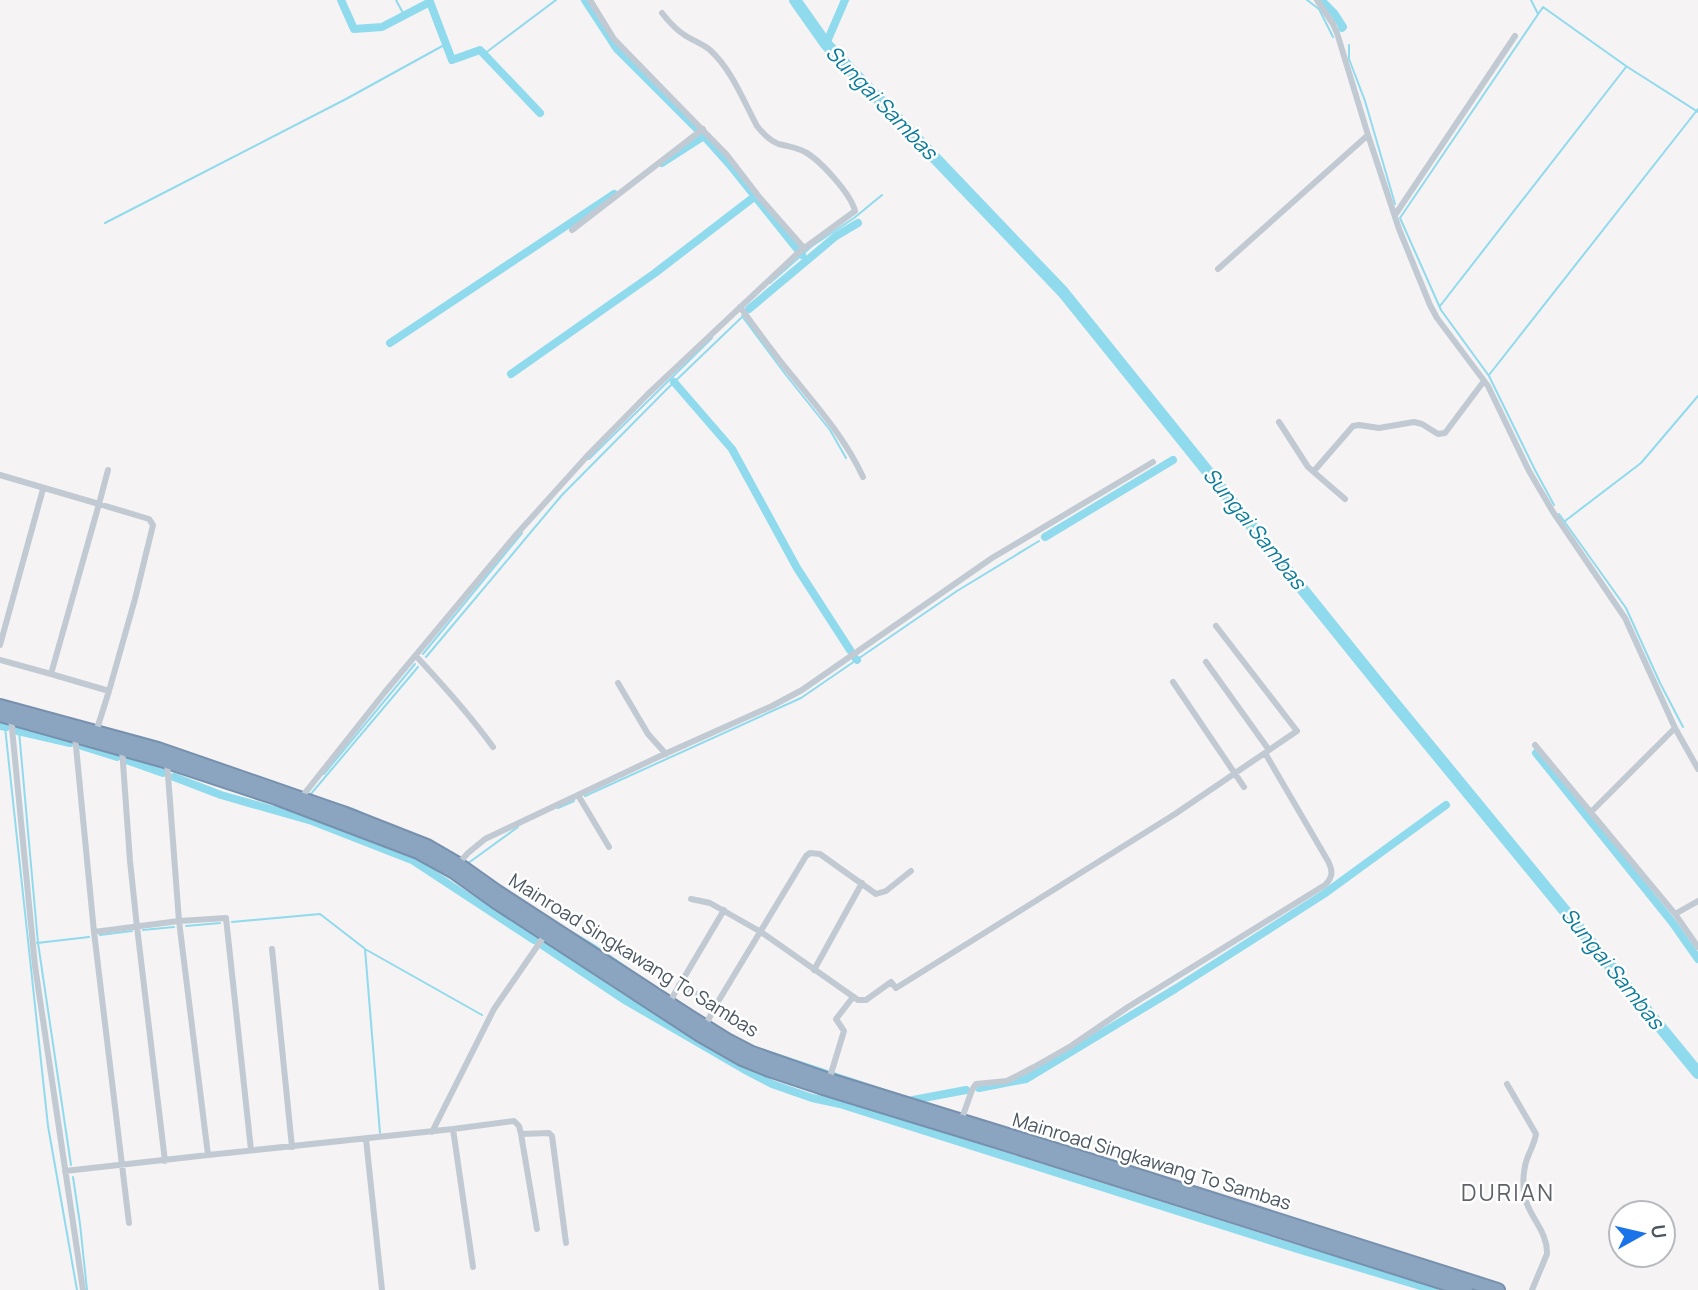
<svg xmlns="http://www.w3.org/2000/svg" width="1698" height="1290" viewBox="0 0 1698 1290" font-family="Manrope,sans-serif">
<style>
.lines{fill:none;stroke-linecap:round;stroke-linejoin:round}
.stream{stroke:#90daee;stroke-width:2}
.canal{stroke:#90daee;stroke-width:8}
.river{stroke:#90daee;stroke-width:12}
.highway-casing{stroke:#7690ad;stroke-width:16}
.street{stroke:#c1cad2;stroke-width:6}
.highway{stroke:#8ba5c1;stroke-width:12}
.labels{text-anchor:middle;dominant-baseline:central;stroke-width:5;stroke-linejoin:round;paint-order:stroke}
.street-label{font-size:19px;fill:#4a5661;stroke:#fff}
.water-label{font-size:21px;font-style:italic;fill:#0c7c9b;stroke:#fff}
.quarter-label{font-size:23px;letter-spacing:2px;fill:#5f6368;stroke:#fff}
</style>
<rect width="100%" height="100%" fill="#f5f3f3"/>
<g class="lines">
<path class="stream" d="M396,0L404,15
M1307,0L1319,9L1333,37
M1531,0L1538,14
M428,3L433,0
M1349,45V59L1365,101L1395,204
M484,54L556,0
M105,223L346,99L446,44
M770,283L812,246L854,218L882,195
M1440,306L1626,67
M742,316L786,375L830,430L846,458
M1489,375L1698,109
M589,459L712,338
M1554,505L1535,470L1489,376L1441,310L1400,218L1543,7L1626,66L1698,112
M1559,514L1626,608L1660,683L1683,727
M1565,521L1641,463L1698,396
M423,654L522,533
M426,657L562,495L667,389L741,318
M0,700L91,725
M6,722L5,727L48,1126L77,1290
M19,731L38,943L71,1165
M324,774L415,664
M585,796L801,698L957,591L1039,541
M558,808L574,801
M373,818L353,809L310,795L418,667
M467,864L518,827
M550,919L594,945L667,995
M232,922L320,914L364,948
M186,926L220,923
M143,930L174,927
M100,935L132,931
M37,943L89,937
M683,1005L703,1018
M713,1024L735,1037
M749,1045L900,1095
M380,1133L365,949L482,1015
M73,1177L80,1224L87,1290"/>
<path class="canal" d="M341,0L354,29L382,27L430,2L452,60L480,50L540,113
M585,0L617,49L698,130
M1321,0L1334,13L1343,27L1342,28
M826,44L845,0
M662,163L704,136L730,165L802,255
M749,309L836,236L858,223
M390,343L614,194
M511,374L655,273L754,197
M674,382L732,449L797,568L850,650
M1045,537L1173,460
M856,659L857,660
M0,726L6,727
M18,731L70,743
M82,746L117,757
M1536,753L1672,922L1698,959
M129,761L163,773
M174,777L221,795L312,821L412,860L534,940
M542,945L623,999L747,1071L772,1084L812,1098L840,1104L1294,1248L1434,1290
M979,1088L1026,1079L1175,989L1324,894L1446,805
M913,1100L966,1090"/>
<path class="river" d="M795,0L826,44L1063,292L1391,699L1698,1073"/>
<g class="highway-casing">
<path id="highway" d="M0,706L158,749L343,813L427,846L458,864L496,891L690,1017L727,1040L752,1053L829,1080L1076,1156L1498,1290
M0,715L161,760L276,798L418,852L454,872L496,902L700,1035L742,1059L769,1070L820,1087L993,1140L1466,1290"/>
</g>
<path class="street" d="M590,0L614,39L727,155L760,198L803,247
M1317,0L1333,24L1337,33L1368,135L1399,229L1430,305L1437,318L1488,386L1529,471L1553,512L1625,618L1675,728L1591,812
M1395,215L1515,36
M572,230L703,129
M1218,269L1368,135
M740,307C756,329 772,351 789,372C816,405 845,438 863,477
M1279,422L1308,467L1345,499
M108,470L99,504L149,519L153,525L135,599L109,691
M1314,471L1353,426L1359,425L1379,428L1414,422L1422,424L1438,434L1445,433L1484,381
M0,475L99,504L51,674L109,691L96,732
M0,645L43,489
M416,656C443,685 470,715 493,747
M0,660L51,674
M1206,662L1269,750
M1173,682L1244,787
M618,683L648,734L666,754
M11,718L35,966L83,1290
M1675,728L1698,769
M75,736L94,932L129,1223
M1535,745L1675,914L1698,947
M122,749L130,861L137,927L165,1161
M167,762L179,921L208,1155
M578,795L609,847
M301,798L385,692L515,536L589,454L648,394L799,252L855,211C851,194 820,160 805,152C798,148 791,147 783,145C772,143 764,135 757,126C743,100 732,70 710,50C703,44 694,41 686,36C676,30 669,22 662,13
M458,864L468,853L485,839L656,758L772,706L802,690L992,558L1153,462
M691,899L710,903L761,932L858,1000H866L891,982L896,988L1175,814L1297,731L1216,626
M1675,914L1698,901
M94,932L179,921L226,918L251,1150
M272,949L292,1147
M814,970L862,883
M679,985L716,1005
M669,1003L724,910
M705,1026L716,1005L806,856L810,853L820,854L876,894L886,891L911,871
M829,1080L844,1031L836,1019L853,997
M1507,1084L1536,1134C1535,1141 1532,1147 1529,1154C1523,1167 1522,1184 1525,1198C1530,1218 1548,1232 1547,1254L1532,1290
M961,1121L972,1090L976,1084L1007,1081L1034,1067L1071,1046L1128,1007L1325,885C1333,877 1333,871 1328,861L1265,753
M453,1129L473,1267
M432,1132L494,1009L545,935
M521,1134L537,1229
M366,1139L382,1290
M65,1171L208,1155L453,1129L514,1121L519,1126L521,1134L549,1133L552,1136L566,1243"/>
<use href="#highway" class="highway"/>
</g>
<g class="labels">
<g class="street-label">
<text transform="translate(634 955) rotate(32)">Mainroad Singkawang To Sambas</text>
<text transform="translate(1152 1161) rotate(17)">Mainroad Singkawang To Sambas</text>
</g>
<g class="water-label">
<text transform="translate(882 102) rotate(46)">Sungai Sambas</text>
<text transform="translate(1255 528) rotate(51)">Sungai Sambas</text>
<text transform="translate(1613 968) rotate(51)">Sungai Sambas</text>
</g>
<g class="quarter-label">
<text x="1508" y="1192">DURIAN</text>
</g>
</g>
<g transform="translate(1642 1234) rotate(82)"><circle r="33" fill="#ffffff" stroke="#b7bbc0" stroke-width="2"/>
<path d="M0-5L12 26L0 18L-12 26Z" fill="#1a73e8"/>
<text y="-10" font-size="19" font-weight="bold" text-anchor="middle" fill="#4a5661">U</text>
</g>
</svg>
